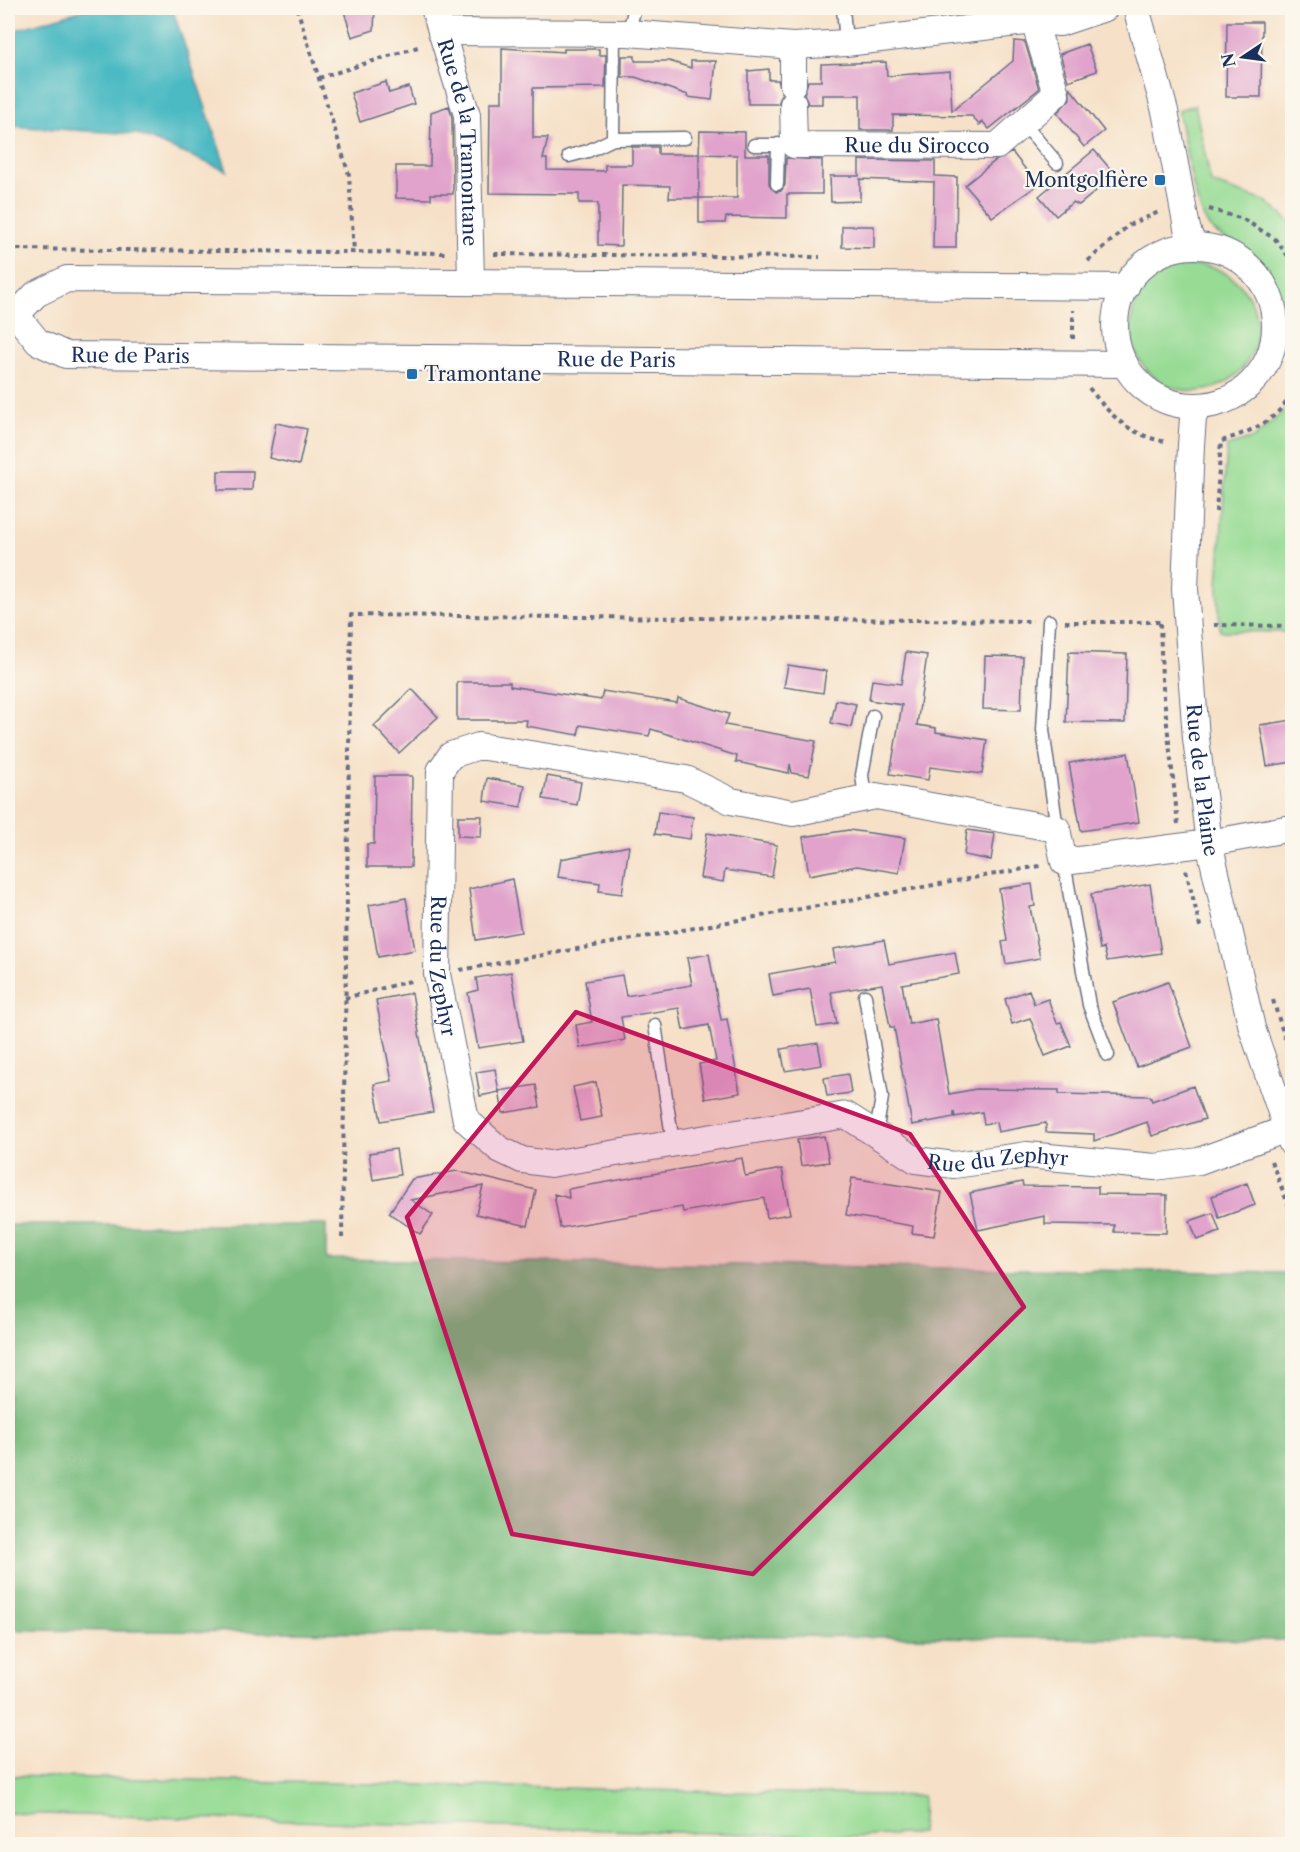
<svg xmlns="http://www.w3.org/2000/svg" width="1300" height="1852" viewBox="0 0 1300 1852" font-family="'Libre Caslon Text',serif">
<style>
.green{fill:#97db94;stroke:#598579;stroke-width:1.5}
.forest{fill:#79bb7e;stroke:#4a756e;stroke-width:1.5}
.water{fill:#4bbac3;stroke:#337490;stroke-width:1.5}
.building{fill:#e1a3cc}
.lines{fill:none;stroke-linecap:round;stroke-linejoin:round}
.lane-casing{stroke:#686d83;stroke-width:15}
.street-casing{stroke:#686d83;stroke-width:28}
.path{stroke:#686d83;stroke-width:4;stroke-dasharray:4.5 4.5;stroke-linecap:butt}
.lane{stroke:#fff;stroke-width:12}
.street{stroke:#fff;stroke-width:26}
.marked{fill:#c2185b;fill-opacity:0.2;stroke:#c2185b;stroke-width:4.5;stroke-linejoin:round}
.poi-dot{fill:#1f6fb2;stroke:#fbf7ec;stroke-width:2}
.labels{text-anchor:middle;dominant-baseline:central;stroke-width:4.5;stroke-linejoin:round;paint-order:stroke}
.street-label{font-size:20px;fill:#1b2f5e;stroke:#fbf7ec}
.poi-label{font-size:20px;fill:#1b2f5e;stroke:#fbf7ec;text-anchor:end}
</style>
<rect width="100%" height="100%" fill="#fbf7ec"/>
<filter id="ink" filterUnits="userSpaceOnUse"><feTurbulence type="fractalNoise" baseFrequency=".0167" numOctaves="2"/><feDisplacementMap in="SourceGraphic" scale="12" xChannelSelector="R" yChannelSelector="G"/><feConvolveMatrix kernelMatrix="1 2 1 2 8 2 1 2 1" color-interpolation-filters="sRGB"/></filter>
<filter id="wash" filterUnits="userSpaceOnUse"><feTurbulence type="fractalNoise" baseFrequency=".008" numOctaves="4" result="noise"/><feDisplacementMap in="SourceGraphic" scale="24" xChannelSelector="R" yChannelSelector="G"/><feGaussianBlur stdDeviation="1.35" result="paint"/><feColorMatrix in="noise" values="0 0 0 0 0 0 0 0 0 0 0 0 0 0 0 0 0 1.4 0 .05"/><feComposite in="paint" operator="in"/></filter>
<g filter="url(#wash)">
<rect width="100%" height="100%" fill="#f6e1c8"/>
<path class="green" d="M1195,105L1211,183L1267,202L1292,224V331C1277,298 1282,278 1250,252C1237,242 1217,238 1208,225C1192,201 1185,140 1178,110Z
M1131 328a63 63 0 1 1 126 0a63 63 0 1 1-126 0Z
M1292,404V632L1220,631L1218,587L1227,446L1254,438Z
M8,1776L923,1796L921,1833L856,1837L8,1813Z"/>
<path class="forest" d="M8,1225H326V1259L1292,1273V1640L8,1630Z"/>
<path class="water" d="M90,8H172L227,171L137,134L8,126V32Z"/>
<g id="blocks">
<path class="building" d="M343,8H375L374,30L352,37Z
M1227,22H1262L1261,97H1226Z
M1014,41L1025,42L1039,89L989,129L983,122L979,125L972,116L893,115V130H860V95H822V104H808L804,94L808,81H821V64L886,62L887,76L950,71L952,111L1013,61Z
M1087,44L1097,71L1068,81L1060,54Z
M502,48L564,52V49H599V55H606L605,87L533,88V138H548L543,159H547V170L605,171V165H632V147H658V154H699V198H669L670,186L622,185L621,246L598,245V203H579V194L489,193L490,102H502Z
M622,56H635V61H669L691,68V61H716L712,100L687,97L688,95L635,77H622Z
M769,69V80H778L782,94L778,104H748V71Z
M386,82L389,93L409,87L414,104L360,122L351,93Z
M1070,88L1104,131L1084,147L1057,113L1070,99Z
M449,106L452,117L453,194H431V199L396,198V166H430L431,112Z
M700,131L745,132V155H769V184L776,192L781,191L785,185L786,158L822,160V194H787V218L726,217L725,223H699V198H737V155L699,154Z
M1094,150L1112,171L1094,185L1096,191L1079,205L1073,202L1056,216L1039,196Z
M1012,152L1038,185L992,217L965,185L995,161Z
M859,160L935,161V176L957,177L956,248H933L934,182L860,179V201L831,202L830,176H859Z
M842,226H874V248L842,247Z
M276,423L307,429L299,465L269,458Z
M218,471H253L252,490H218Z
M906,652L927,655L917,725L936,728V732L987,740L982,774L930,767L928,780L890,774L902,705L869,700L872,680L901,684Z
M1069,652L1127,654L1125,723L1066,722Z
M985,656L1023,657L1021,710L983,709Z
M788,665L826,671L823,693L784,687Z
M457,682H510V686L601,700L603,691L677,703L678,698L729,714L725,725L816,741L809,776L792,773L790,764L789,773L736,762L737,756L651,729L649,736L580,725L578,735L526,726L527,720H457Z
M412,689L438,717L399,753L374,726Z
M836,700L856,704L851,727L831,723Z
M1293,720V762L1267,766L1260,725Z
M1128,753L1139,822L1081,831L1069,763Z
M375,776H412L411,867H367V844H374Z
M547,776L581,782L577,805L543,799Z
M487,778L525,785L521,807L484,801Z
M658,812L693,817L690,839L655,834Z
M458,816H482L481,837L458,836Z
M849,830L905,838L899,873L857,866L809,875L803,837Z
M967,830L995,834L991,860L964,855Z
M707,833L777,845L772,877L725,870L723,882L700,878Z
M629,846L622,894L599,891L600,883L558,877L561,859Z
M512,879L521,932L476,940L469,889Z
M1032,884L1035,906L1030,907L1040,958L1006,964L1002,942L1007,941L999,889Z
M1150,884L1161,953L1107,961L1104,948L1100,949L1091,894Z
M406,898L415,950L378,957L369,905Z
M884,940L889,964L955,952L959,974L902,984L909,1024L936,1019L949,1094L976,1089L1059,1090V1094L1150,1096L1152,1101L1193,1086L1205,1119L1152,1136L1147,1122L1094,1141V1134L1046,1132V1123L998,1132L996,1122L984,1124L982,1112L955,1117L954,1112V1117L912,1125L894,1027H890L882,984L831,992L837,1024L817,1027L810,989L773,996L769,974L835,962L833,949Z
M709,954L721,1020L727,1019L740,1093L705,1099L699,1064L716,1061L709,1025L683,1030L679,1008L621,1017L625,1040L580,1048L576,1025L592,1022L585,981L622,975L626,996L692,985L687,958Z
M511,972L523,1041L478,1048L468,993L478,990L476,978Z
M1168,982L1192,1047L1137,1067L1113,1002Z
M1029,990L1034,1004L1048,999L1057,1023L1061,1022L1071,1046L1045,1056L1030,1018L1012,1024L1005,999Z
M412,993L433,1112L381,1121L374,1084L392,1081L376,1000Z
M818,1043L822,1065L785,1071L781,1049Z
M495,1069L499,1092L480,1096L476,1072Z
M848,1074L851,1093L827,1096L824,1078Z
M596,1082L602,1117L580,1121L573,1087Z
M536,1085L540,1107L503,1113L499,1091Z
M824,1136L829,1162L801,1166L797,1140Z
M396,1149L400,1175L373,1180L369,1153Z
M742,1158L745,1176L782,1169L790,1214L767,1218L764,1198L683,1212L682,1207L560,1228L554,1194L569,1198L568,1189Z
M457,1171L536,1190L528,1226L476,1214L483,1186L411,1200L433,1215L420,1234L389,1213L412,1179Z
M852,1178L942,1192L934,1236L912,1233L913,1226L846,1215Z
M1022,1182L1023,1186L1098,1187V1194L1167,1195L1166,1233L1114,1232V1225L1045,1224V1216L978,1230L970,1193Z
M1247,1183L1255,1205L1219,1218L1212,1196Z
M1213,1213L1220,1232L1197,1240L1190,1221Z"/>
</g>
</g>
<g filter="url(#ink)">
<use href="#blocks" fill-opacity="0" stroke="#686d83" stroke-width="1.5"/>
<g class="lines">
<g class="lane-casing">
<path id="lane" d="M843,8L846,43
M976,8L980,28
M628,33L635,8
M1023,123L1057,163
M613,139L685,138
M754,145H783
M569,156L588,151L613,139L614,33
M777,184L778,144
M1049,621L1043,730L1057,829
M865,798L862,775L873,716
M1064,862L1089,1005L1108,1055
M865,996L882,1097L876,1134
M655,1025L673,1143"/>
</g>
<g class="street-casing">
<g id="street">
<path id="s1" d="M434,8L467,115L471,281"/>
<path d="M1136,8L1165,111L1187,228L1193,246"/>
<path d="M441,32L628,33L793,46L846,43L1034,21L1060,23L1105,8"/>
<path d="M793,84V46"/>
<path id="s2" d="M793,104L794,145L997,146L1056,94L1034,21"/>
<circle cx="1195" cy="326" r="80"/>
<path d="M8,315H16L36,294L67,279L1126,287"/>
<path id="s3" d="M16,315L38,342L66,355L1125,364"/>
<path id="s4" d="M1198,406L1193,418L1191,445L1185,589L1196,738L1209,843L1252,1028L1292,1144"/>
<path id="s5" d="M1292,828L1209,843L1064,862L1057,829L876,796L793,813L731,801L686,779L479,746L451,755L440,771L437,974L466,1120L499,1149L522,1160L550,1164L846,1115L916,1160L954,1165L1027,1155L1155,1167L1199,1161L1292,1127"/>
</g>
</g>
<path class="path" d="M297,8L349,175L354,252
M319,78L421,46
M1209,209L1243,219L1275,239L1292,261
M8,249L448,253
M494,254L820,257
M1088,261L1129,225L1159,212
M1073,339V310
M1089,388C1112,417 1129,435 1167,442
M1222,441C1253,430 1274,423 1292,394
M1216,512L1221,441
M1065,622H1160
M1160,623L1162,679L1178,824
M1214,625L1292,626
M1186,870L1201,930
M460,970L1040,866
M345,998L414,980
M1273,1000L1291,1058
M1271,1161L1292,1214
M342,1238L351,615L1033,621"/>
<use href="#lane" class="lane"/>
<use href="#street" class="street"/>
</g>
</g>
<path class="marked" d="M576,1012L910,1134L1024,1307L753,1574L512,1534L407,1217Z"/>
<g class="poi-dot">
<rect x="1154" y="174" width="12" height="12" rx="3"/>
<rect x="406" y="368" width="12" height="12" rx="3"/>
</g>
<g class="labels">
<g class="street-label">
<text stroke="none"><textPath href="#s1" startOffset="138">Rue de la Tramontane</textPath></text>
<text stroke="none"><textPath href="#s2" startOffset="164">Rue du Sirocco</textPath></text>
<text stroke="none"><textPath href="#s3" startOffset="130">Rue de Paris</textPath></text>
<text stroke="none"><textPath href="#s3" startOffset="616">Rue de Paris</textPath></text>
<text stroke="none"><textPath href="#s4" startOffset="376">Rue de la Plaine</textPath></text>
<text stroke="none"><textPath href="#s5" startOffset="1100">Rue du Zephyr</textPath></text>
<text stroke="none"><textPath href="#s5" startOffset="1820">Rue du Zephyr</textPath></text>
</g>
<g class="poi-label">
<text x="1148" y="180">Montgolfière</text>
<text x="424" y="374" text-anchor="start">Tramontane</text>
</g>
</g>
<rect width="1300" height="1852" fill="none" stroke="#fbf7ec" stroke-width="30"/>
<g transform="translate(1243 57) rotate(257)" stroke="#fbf7ec" stroke-width="4.5" paint-order="stroke">
<path d="M0-4.5L10 22L0 15L-10 22Z" fill="#1b2f5e"/>
<text y="-9" font-size="16" font-weight="bold" text-anchor="middle" fill="#1b2f5e">N</text>
</g>
</svg>
